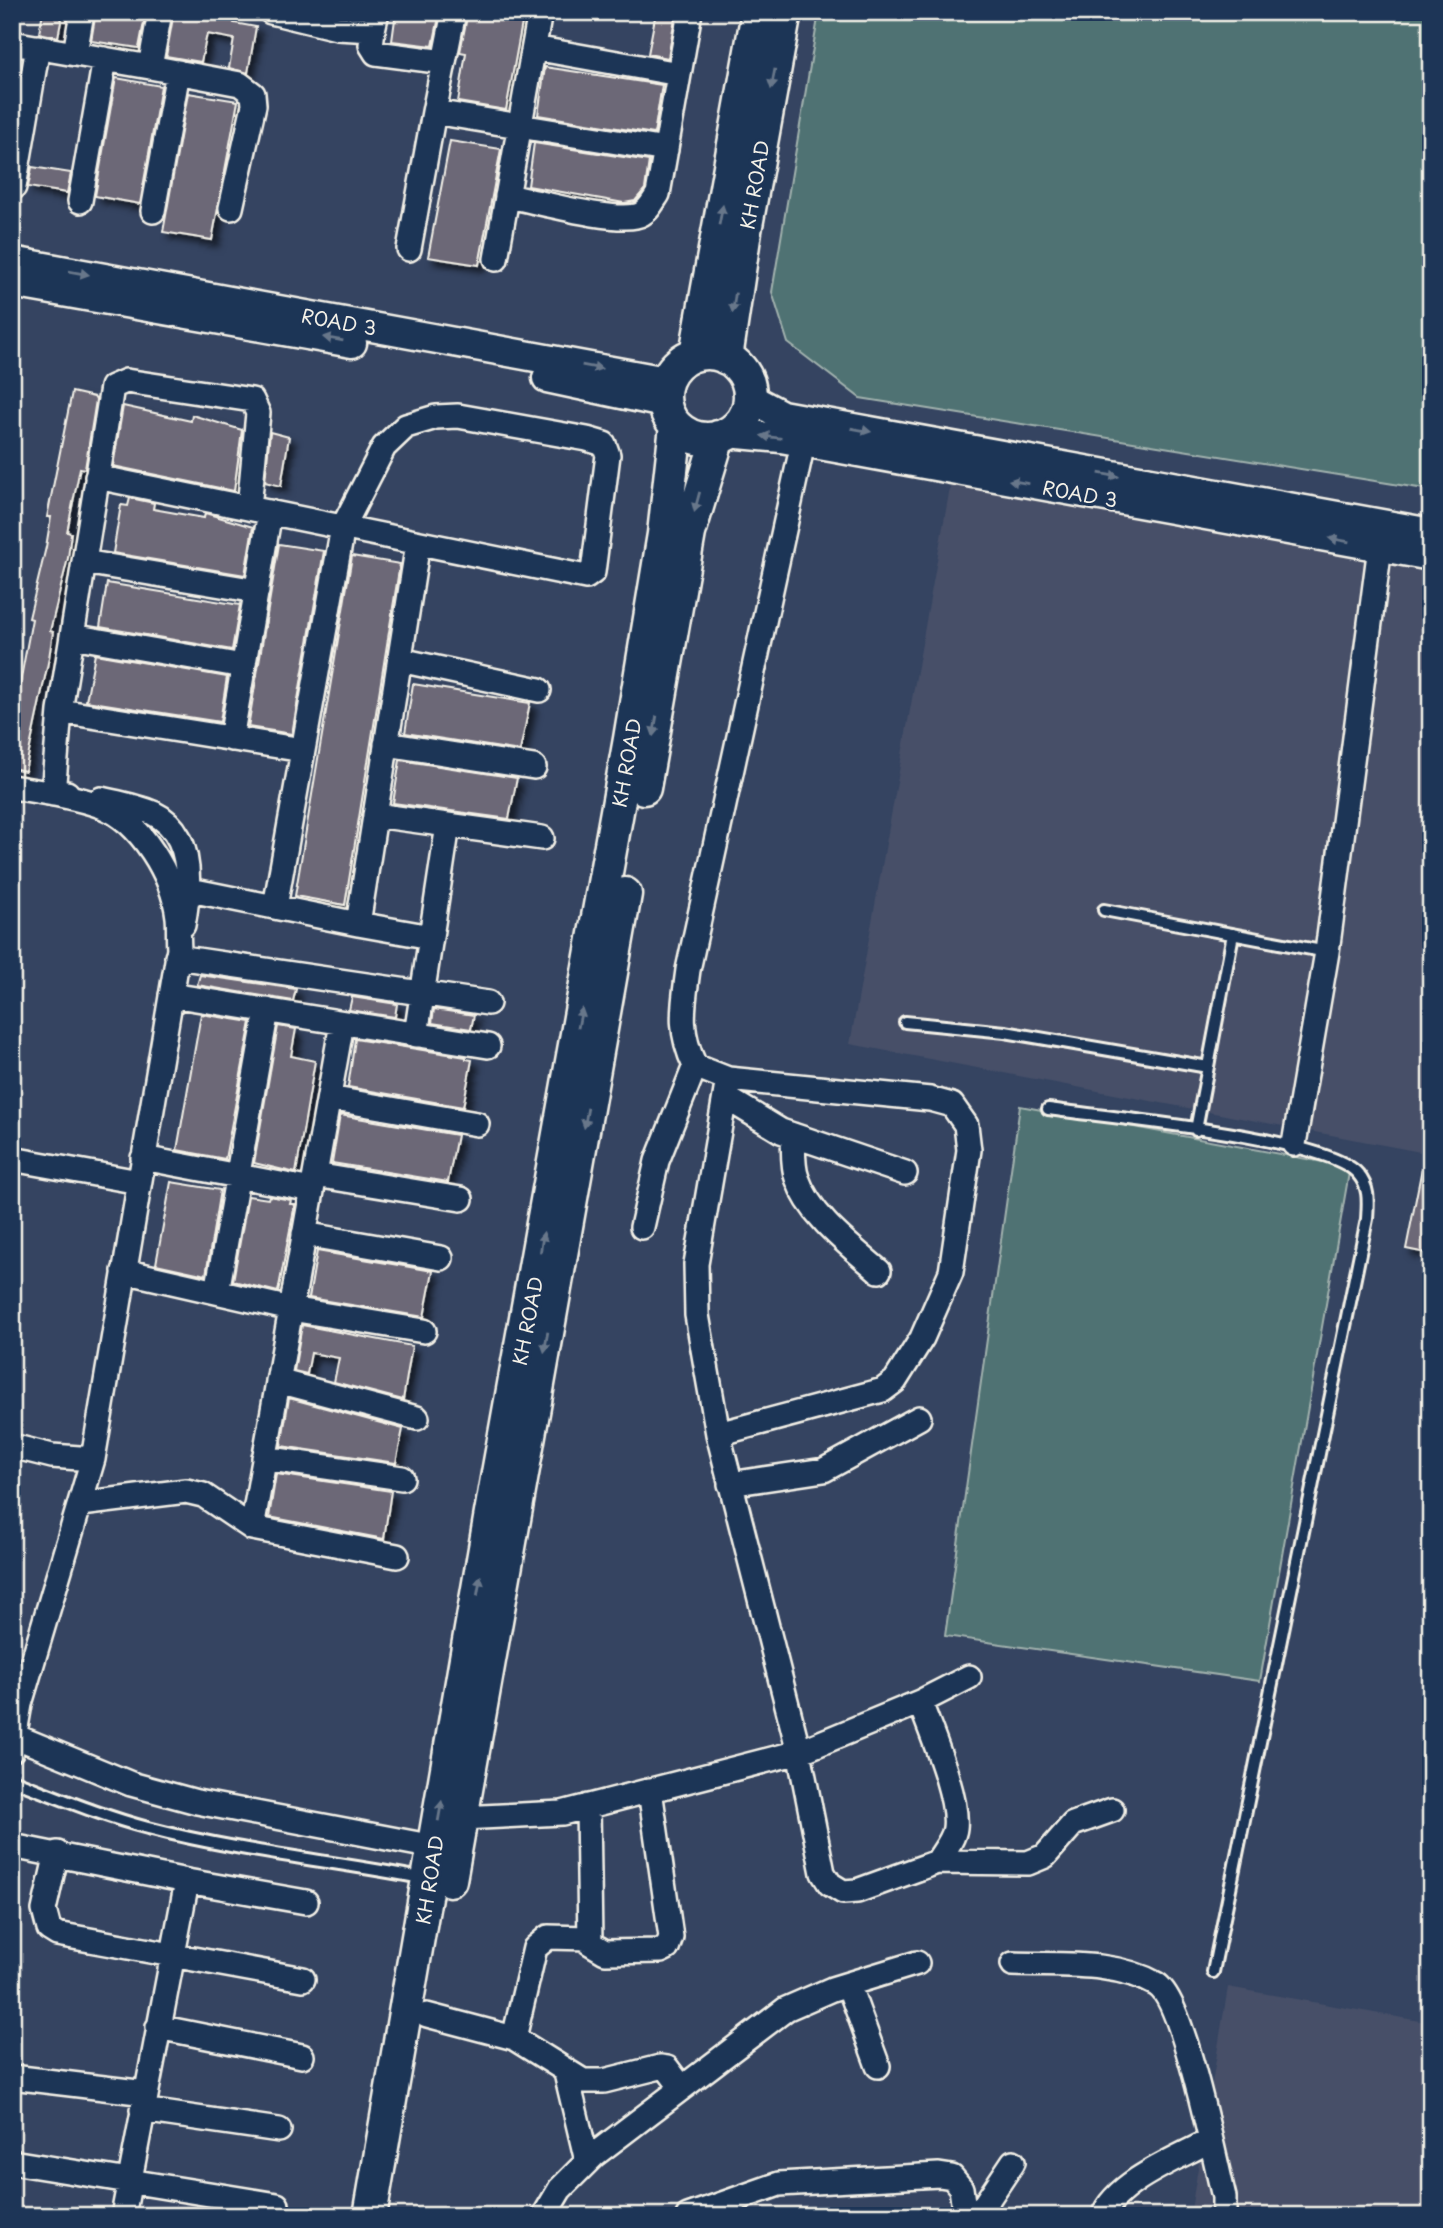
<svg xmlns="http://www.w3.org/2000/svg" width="1443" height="2228" viewBox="0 0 1443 2228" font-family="'Playpen Sans',sans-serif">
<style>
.built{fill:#464f68}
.green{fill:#4f7273;stroke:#a2b2ae;stroke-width:2}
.building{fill:#6c6877;stroke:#f4f1e8;stroke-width:2;filter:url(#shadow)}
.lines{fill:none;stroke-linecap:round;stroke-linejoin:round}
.service-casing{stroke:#f4f1e8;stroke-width:16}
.minor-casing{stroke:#f4f1e8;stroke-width:28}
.tertiary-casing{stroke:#f4f1e8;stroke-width:33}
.secondary-casing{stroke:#f4f1e8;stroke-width:37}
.service{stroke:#1d3557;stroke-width:10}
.minor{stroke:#1d3557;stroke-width:23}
.tertiary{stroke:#1d3557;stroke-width:28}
.secondary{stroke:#1d3557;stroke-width:32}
.oneway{fill:#68778a}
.labels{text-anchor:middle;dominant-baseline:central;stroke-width:6;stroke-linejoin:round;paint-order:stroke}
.street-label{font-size:19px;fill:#f4f1e8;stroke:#1d3557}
</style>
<defs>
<filter id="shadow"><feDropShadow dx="6" dy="6" stdDeviation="3.5" flood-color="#0009"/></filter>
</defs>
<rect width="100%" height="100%" fill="#354461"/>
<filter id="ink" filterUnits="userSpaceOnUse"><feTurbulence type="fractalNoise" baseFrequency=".0143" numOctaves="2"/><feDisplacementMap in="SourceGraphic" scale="14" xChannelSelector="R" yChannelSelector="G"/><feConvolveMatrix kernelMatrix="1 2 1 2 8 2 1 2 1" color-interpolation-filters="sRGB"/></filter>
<g filter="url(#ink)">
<path class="built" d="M951,482L1431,563V1154L850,1044Z
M1228,1987L1431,2023V2216H1190Z"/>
<path class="green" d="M819,12H1431V490L860,398L788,343L772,292Z
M1020,1106L1350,1167L1260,1681L945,1636Z"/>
<path class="building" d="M43,12H63L58,37L39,33Z
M96,12H146L139,48L91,41Z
M174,12L235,18L234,23L256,27L248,73L229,68L234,39L207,34L201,62L166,56Z
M396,12H440L433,46L392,41Z
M468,12H524L506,110L458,102L466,53L460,52Z
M656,12H676L668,58L648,54Z
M545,67L662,85L654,134L538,115Z
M116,78L161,86L140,204L95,196Z
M188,93L238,101L212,240L163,232Z
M450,141L501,149L479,265L428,257Z
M534,143L649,161L645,189L635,201L624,203L528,186Z
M32,167L71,173L67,193L28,187Z
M72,392L94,397L96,400L85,469L80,468L67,532L71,533L68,558L50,631L53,632L49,658L25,771L12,768V726L32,619L29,618L46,547L51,517H47Z
M123,406L191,421L192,415L242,430L234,491L113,466Z
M270,432L289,437L281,486L265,482Z
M130,498L154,503L153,509L204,518L205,513L253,527L245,575L113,553L121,505L128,506Z
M279,544L324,551L292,734L248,727Z
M352,556L400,564L345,905L295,896Z
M107,583L240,605L232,650L100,627Z
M95,654L227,677L220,722L86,701Z
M413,684L530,703L520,751L405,733Z
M400,760L517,778L509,819L393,803Z
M200,975L296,989L293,1001L197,985Z
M352,997L397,1004L395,1017L349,1010Z
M434,1009L474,1015L471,1029L432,1023Z
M201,1014L251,1022L225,1159L177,1150Z
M278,1026L296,1029L291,1056L315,1061L296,1173L254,1163Z
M355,1039L466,1057V1059L472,1060L463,1107L348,1087Z
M340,1115L457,1135L448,1182L332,1163Z
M1424,1158L1431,1159V1254L1406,1249Z
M171,1182L220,1190L206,1275L156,1264Z
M248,1196L268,1199L269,1196L291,1200L290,1204H295L278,1292L233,1281Z
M317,1251L433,1271L424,1317L309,1298Z
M302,1325L412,1346L403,1400L334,1382L339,1358L311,1353L307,1374L294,1371Z
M289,1398L403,1429L396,1463L281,1446Z
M276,1474L391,1491L384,1539L269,1517Z"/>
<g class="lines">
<g class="service-casing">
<path id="service" d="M1104,910L1327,952
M905,1022L1005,1032L1208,1067
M1048,1109C1104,1117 1328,1137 1358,1174C1370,1188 1368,1202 1367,1219L1213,1972
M1196,1130L1233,934
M12,1780C57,1797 102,1816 148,1828C240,1852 334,1861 427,1879"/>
</g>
<g class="minor-casing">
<path id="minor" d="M160,12L150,67L240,84L253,94L254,105L231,208
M271,12L337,28L373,30L377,12
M454,12L434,112L666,150
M373,30L371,45L376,53L444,62
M12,43L150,67
M534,48L679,74
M75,54L82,12
M14,187L38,47
M507,196C536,201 610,222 636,216C647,214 652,203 658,194L690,12
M80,201L105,59
M153,211L178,72
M409,249L434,112
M496,259L540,12
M97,477L586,577L593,572L608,455L604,444L587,439L458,416L436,417L406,426L384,447L343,527L275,907
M84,562L257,591
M72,636L243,666
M400,660L539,690
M60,711L303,750
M231,739L270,512
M386,744L534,767
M12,787C42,792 73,796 101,806C141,821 173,876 178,917C179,927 178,938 179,949L93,1459L20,1704L12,1750
M67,793L53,794L60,711L112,387L126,381L252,400L258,413L249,508
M101,799C119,803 137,806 153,813C195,833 190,889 183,925
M375,815L542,838
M190,890L358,924L418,543
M358,924L431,937
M177,957L488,1003
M171,995L488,1046
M342,1023L252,1528L397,1556
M416,1035L448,825
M728,1079L696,1264L697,1315L718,1434L799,1752L823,1873L830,1884L843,1892L857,1891L937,1862L1028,1863L1045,1856L1073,1824L1112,1810
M725,1097L781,1131L905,1173
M329,1098L477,1124
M793,1135C794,1148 792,1165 797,1178C810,1216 849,1245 879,1271
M1294,1144L1327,952L1382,531
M143,1158L312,1190
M12,1159L139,1182
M315,1175L461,1199
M642,1227L657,1161L695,1066
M304,1234L441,1258
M124,1271L291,1309L424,1331
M217,1292L267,1010
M278,1381L417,1418
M718,1434L883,1390L895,1381L922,1338L951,1272L969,1150L966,1125L952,1105L930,1099L728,1079L695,1066C678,1030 683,1008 688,970L803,443
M12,1446L52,1456L93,1459
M264,1458L402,1478
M730,1484L824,1470L919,1418
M81,1504L186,1491L203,1495L252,1528
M920,1702C931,1733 959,1797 955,1828C954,1839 943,1852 937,1862
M12,1735L131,1784L197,1802L434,1847
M588,1806L590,1943L605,1952L661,1951L667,1948L671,1937L650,1790
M461,1818L562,1813L799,1752L920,1702L969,1677
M12,1846L187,1881L123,2216
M57,1853L44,1910L49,1929L57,1934L303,1979
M187,1881L306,1902
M1013,1964C1059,1966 1114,1960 1156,1984C1184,2000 1214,2158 1224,2197V2216
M848,1984L878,2066
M427,2015L514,2038L583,2081H604L660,2067L667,2068L682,2088
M158,2027L302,2056
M514,2038L535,1948L548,1937L589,1938
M566,2073L587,2161
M12,2077L146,2093
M142,2110L279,2130
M12,2162L277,2205
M544,2216L560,2189L594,2155L786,2009L832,1989L917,1963
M688,2216L779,2184L939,2175L952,2177L961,2188L965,2216
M971,2216L985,2204L1013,2162
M1103,2216C1116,2182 1178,2158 1209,2141"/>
</g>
<g class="tertiary-casing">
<path id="tertiary" d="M12,261L666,381
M12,283L352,343
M547,378L664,403
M750,398L782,415L1431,533
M728,433L781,438L1431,556"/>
</g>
<g class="secondary-casing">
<path id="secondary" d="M664 396a43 43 0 1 1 86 0a43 43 0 1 1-86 0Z
M696,354L758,12
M726,358L745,231L785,12
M644,788L689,533L718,437
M450,1880L625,894
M370,2216L495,1490L630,739L664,534L676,426"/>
</g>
<use href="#service" class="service"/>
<use href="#minor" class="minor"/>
<use href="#tertiary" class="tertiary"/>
<use href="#secondary" class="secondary"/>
</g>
<defs><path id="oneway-solid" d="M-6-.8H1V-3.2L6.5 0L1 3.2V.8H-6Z" transform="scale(1.75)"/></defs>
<g class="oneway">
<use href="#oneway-solid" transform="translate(773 79) rotate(101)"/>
<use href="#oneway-solid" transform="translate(721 215) rotate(-79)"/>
<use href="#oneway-solid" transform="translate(79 273) rotate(10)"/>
<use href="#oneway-solid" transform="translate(734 303) rotate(98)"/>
<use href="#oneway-solid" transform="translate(333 339) rotate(-170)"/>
<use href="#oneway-solid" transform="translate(592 367) rotate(10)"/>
<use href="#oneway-solid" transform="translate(861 430) rotate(10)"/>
<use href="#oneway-solid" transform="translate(771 437) rotate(-173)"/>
<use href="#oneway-solid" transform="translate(1109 475) rotate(10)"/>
<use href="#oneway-solid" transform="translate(1019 482) rotate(-170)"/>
<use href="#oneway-solid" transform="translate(697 502) rotate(105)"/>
<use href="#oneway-solid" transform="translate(1339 540) rotate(-170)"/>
<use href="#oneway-solid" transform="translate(655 726) rotate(100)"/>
<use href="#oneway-solid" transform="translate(580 1018) rotate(-79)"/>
<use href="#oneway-solid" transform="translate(586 1118) rotate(100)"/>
<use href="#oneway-solid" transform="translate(542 1242) rotate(-81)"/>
<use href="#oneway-solid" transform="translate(546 1342) rotate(100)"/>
<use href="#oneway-solid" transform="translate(479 1586) rotate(-80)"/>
<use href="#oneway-solid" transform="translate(440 1811) rotate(-80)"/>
</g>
</g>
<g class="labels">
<g class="street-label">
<text transform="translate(754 185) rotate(-80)">KH ROAD</text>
<text transform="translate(339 321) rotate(10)">ROAD 3</text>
<text transform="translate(1080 493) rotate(10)">ROAD 3</text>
<text transform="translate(626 763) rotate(-80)">KH ROAD</text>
<text transform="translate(527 1321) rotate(-79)">KH ROAD</text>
<text transform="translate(429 1880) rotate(-81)">KH ROAD</text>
</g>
</g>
<rect width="1443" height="2228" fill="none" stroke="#1d3557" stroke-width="42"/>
<rect x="21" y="21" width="1401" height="2186" fill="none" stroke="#f4f1e8" stroke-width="2.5" filter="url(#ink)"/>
</svg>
